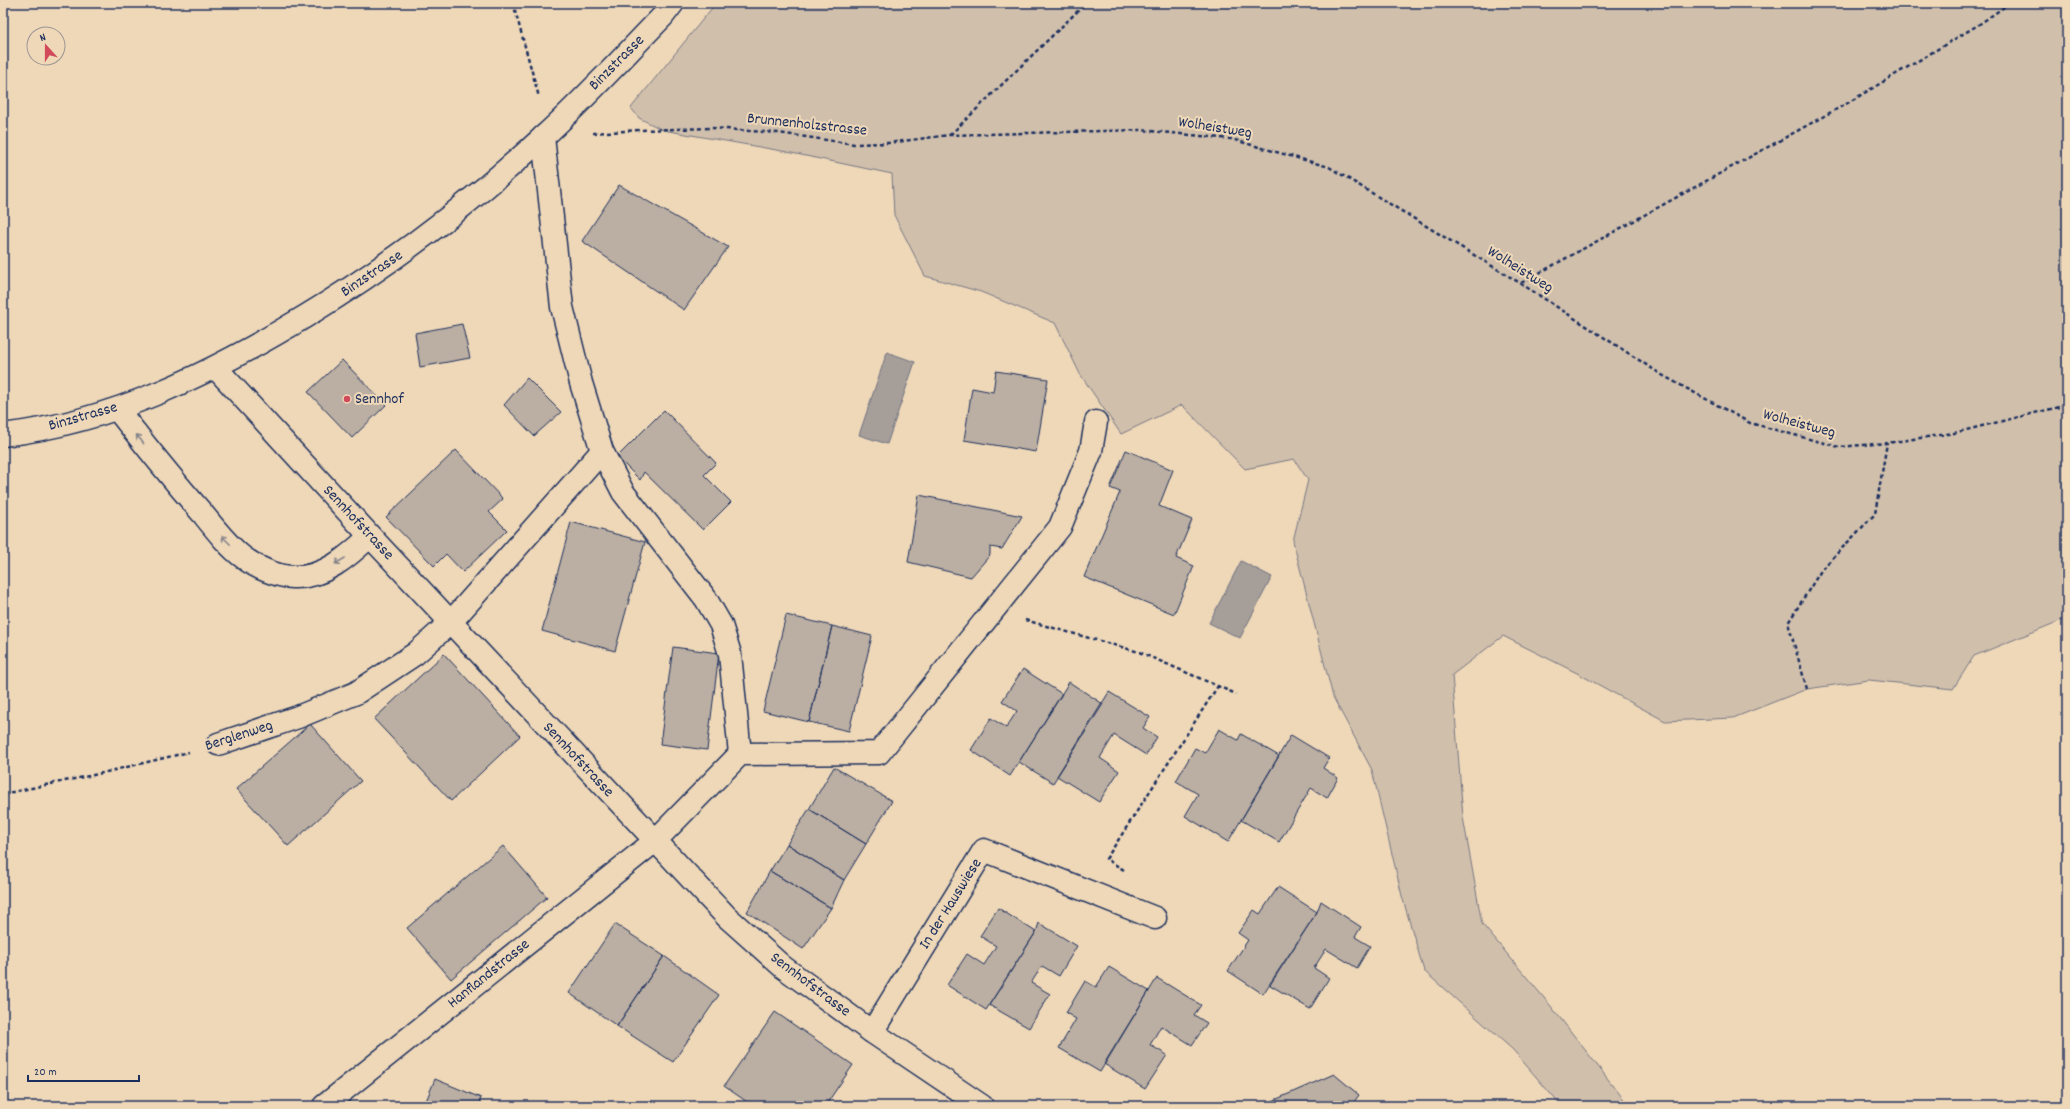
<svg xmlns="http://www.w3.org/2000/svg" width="2070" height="1109" viewBox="0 0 2070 1109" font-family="Dekko,sans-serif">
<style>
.green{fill:#d0bfab;stroke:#767784}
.water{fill:#a69e99;stroke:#6e7281}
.building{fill:#bbaea2;stroke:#1b2f5e}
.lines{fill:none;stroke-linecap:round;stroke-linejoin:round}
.minor-casing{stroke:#1b2f5e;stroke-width:25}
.major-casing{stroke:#1b2f5e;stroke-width:25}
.path{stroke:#1b2f5e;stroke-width:2.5;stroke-dasharray:4 3;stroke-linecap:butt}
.minor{stroke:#efd8b8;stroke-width:22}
.major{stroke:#efd8b8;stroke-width:22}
.oneway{stroke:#85848b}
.poi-dot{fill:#d1495b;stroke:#efd8b8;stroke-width:1.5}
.labels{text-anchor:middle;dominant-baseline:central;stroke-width:4;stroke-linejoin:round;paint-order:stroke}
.street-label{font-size:16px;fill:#1b2f5e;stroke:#efd8b8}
.poi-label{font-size:16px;fill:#1b2f5e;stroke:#efd8b8;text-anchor:start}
</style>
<rect width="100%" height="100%" fill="#efd8b8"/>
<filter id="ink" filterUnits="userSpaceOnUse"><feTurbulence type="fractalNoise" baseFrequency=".025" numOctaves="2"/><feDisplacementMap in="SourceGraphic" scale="8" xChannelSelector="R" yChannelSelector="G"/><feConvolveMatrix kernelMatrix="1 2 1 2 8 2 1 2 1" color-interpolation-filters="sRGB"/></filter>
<g filter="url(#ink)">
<path class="green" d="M716,3H2067V618L1974,656L1953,689L1869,680L1807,689L1733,718L1665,721L1577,673L1503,636L1452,675L1463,817L1482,924L1550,1005L1629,1106H1561L1513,1050L1424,971L1402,896L1372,770L1333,697L1293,541L1308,480L1294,459L1245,469L1182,405L1121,434L1080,374L1055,323L981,292L925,276L894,215L892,174L782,151L663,130L639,118L631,108Z"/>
<path class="water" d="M887,352L915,362L887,444L859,435Z
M1241,561L1272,577L1240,638L1209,623Z"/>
<path class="building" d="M619,185L728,247L684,310L582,241Z
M462,324L470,358L420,367L415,333Z
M342,360L386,405L352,438L308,392Z
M996,371L1048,379L1036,452L964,440L972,388L993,392Z
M527,378L561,412L534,436L504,405Z
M664,410L716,463L704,475L731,502L703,530L644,472L640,480L617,457Z
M456,450L503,499L489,512L507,530L463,572L446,554L434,566L386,517Z
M1126,450L1173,470L1159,506L1192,520L1176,558L1194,566L1174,614L1084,577L1120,492L1110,488Z
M919,495L1022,516L1002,549L990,547V555L971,577L908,562Z
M571,522L645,542L615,651L542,631Z
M786,615L832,626L809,722L763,711Z
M832,626L872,636L849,731L809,722Z
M673,647L719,653L707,750L660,744Z
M444,654L520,736L451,801L374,719Z
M1023,669L1062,694L1010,776L971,750L991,718L1006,728L1017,711L1002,701Z
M1069,682L1103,704L1053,783L1019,762Z
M1109,692L1150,717L1143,728L1157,737L1146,755L1114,735L1100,758L1119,771L1099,802L1057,776Z
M310,724L361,781L288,846L236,789Z
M1219,729L1238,740L1241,734L1279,756L1228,842L1185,816L1198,794L1176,781L1195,748L1205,753Z
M1291,735L1329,758L1323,768L1338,778L1327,798L1311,788L1279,842L1241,820Z
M834,767L892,801L866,844L809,809Z
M809,809L866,844L844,880L787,844Z
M787,844L844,880L831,908L770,871Z
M503,846L547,897L451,979L407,928Z
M770,871L831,908L803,949L747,912Z
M1278,887L1317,912L1263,994L1228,971L1248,940L1238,933L1254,910L1260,914Z
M1321,901L1361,927L1355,937L1370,946L1357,968L1326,949L1314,968L1329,978L1310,1009L1270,985L1317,912Z
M998,908L1036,932L986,1010L947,985L967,954L984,965L996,946L980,936Z
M1039,923L1077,946L1059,976L1042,966L1031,983L1050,994L1029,1028L989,1005L1036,932Z
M615,924L664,956L617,1026L569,993Z
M664,956L719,995L673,1062L617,1026Z
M1109,967L1149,991L1100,1072L1059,1048L1076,1019L1066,1013L1085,981L1096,987Z
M1157,978L1201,1005L1194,1015L1207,1023L1192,1045L1161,1026L1150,1045L1167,1055L1145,1089L1104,1064Z
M775,1012L853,1065L825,1106H753L724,1086Z
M1334,1074L1359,1095L1351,1106H1261Z
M435,1079L481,1098L478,1106H424Z"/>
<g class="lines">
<g class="minor-casing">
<path id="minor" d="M543,137L562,307L581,383L602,451L623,492L706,599L721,625L730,654L740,754
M216,368L370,536L727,917L783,967L872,1032L982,1106
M117,409C145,445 173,480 203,514C215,529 229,547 244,558C257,568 276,576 292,577C323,579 349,556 370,536
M218,744L298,717L356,693L415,654L451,622L602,451
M872,1032L984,850L1155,918
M324,1106L655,841L740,754L879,753L1060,527L1091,451L1096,422"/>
</g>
<g class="major-casing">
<path id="major" d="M3,435C113,422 212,373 306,316C390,265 469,205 542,138C584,100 623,57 663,16L673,3"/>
</g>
<path class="path" d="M513,3L539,97
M593,133L640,130L712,128L778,133L854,144L888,143L949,135L1141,130L1231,139L1329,167L1520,283L1662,375L1750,423L1839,447L1887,443L1954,433L2067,405
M950,135L1086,3
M1521,283L1846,104L1978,25L2010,3
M1025,620L1139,652L1236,694
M1807,689L1788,623L1822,569L1875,514L1887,443
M3,794L98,774L189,752
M1124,870L1106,859L1218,686"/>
<use href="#minor" class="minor"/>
<use href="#major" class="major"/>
</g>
<defs><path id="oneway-shaft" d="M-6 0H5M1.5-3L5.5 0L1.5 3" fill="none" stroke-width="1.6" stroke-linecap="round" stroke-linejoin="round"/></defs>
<g class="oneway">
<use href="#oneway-shaft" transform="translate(140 439) rotate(-128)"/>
<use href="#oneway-shaft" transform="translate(226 540) rotate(-135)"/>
<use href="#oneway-shaft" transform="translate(340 561) rotate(150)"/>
</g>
</g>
<circle class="poi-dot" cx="347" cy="399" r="4"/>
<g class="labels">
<g class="street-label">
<text transform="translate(617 63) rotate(-45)">Binzstrasse</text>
<text transform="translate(807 125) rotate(6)">Brunnenholzstrasse</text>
<text transform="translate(1215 128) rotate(9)">Wolheistweg</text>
<text transform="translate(1520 270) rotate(32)">Wolheistweg</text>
<text transform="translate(372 274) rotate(-34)">Binzstrasse</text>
<text transform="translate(83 417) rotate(-16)">Binzstrasse</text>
<text transform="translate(1799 424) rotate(15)">Wolheistweg</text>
<text transform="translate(358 523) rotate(47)">Sennhofstrasse</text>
<text transform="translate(239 736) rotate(-18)">Berglenweg</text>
<text transform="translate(578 760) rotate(47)">Sennhofstrasse</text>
<text transform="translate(951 904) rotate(-58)">In der Hauswiese</text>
<text transform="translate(489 974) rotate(-39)">Hanflandstrasse</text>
<text transform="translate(810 985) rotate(37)">Sennhofstrasse</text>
</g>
<g class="poi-label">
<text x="355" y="399">Sennhof</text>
</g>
</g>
<rect width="2070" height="1109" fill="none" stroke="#efd8b8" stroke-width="16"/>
<rect x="8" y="8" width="2054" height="1093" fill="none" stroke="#1b2f5e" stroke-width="1.5" filter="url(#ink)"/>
<g transform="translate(46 46) rotate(339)"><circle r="19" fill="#efd8b8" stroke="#9a9494"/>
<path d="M0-3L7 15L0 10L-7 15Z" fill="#d1495b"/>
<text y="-6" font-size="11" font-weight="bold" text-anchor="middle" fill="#1b2f5e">N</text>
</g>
<path d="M28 1075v6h111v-6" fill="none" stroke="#1b2f5e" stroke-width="2"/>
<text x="34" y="1075" font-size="12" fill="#1b2f5e" stroke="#efd8b8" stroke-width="3" paint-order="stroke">20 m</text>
</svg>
